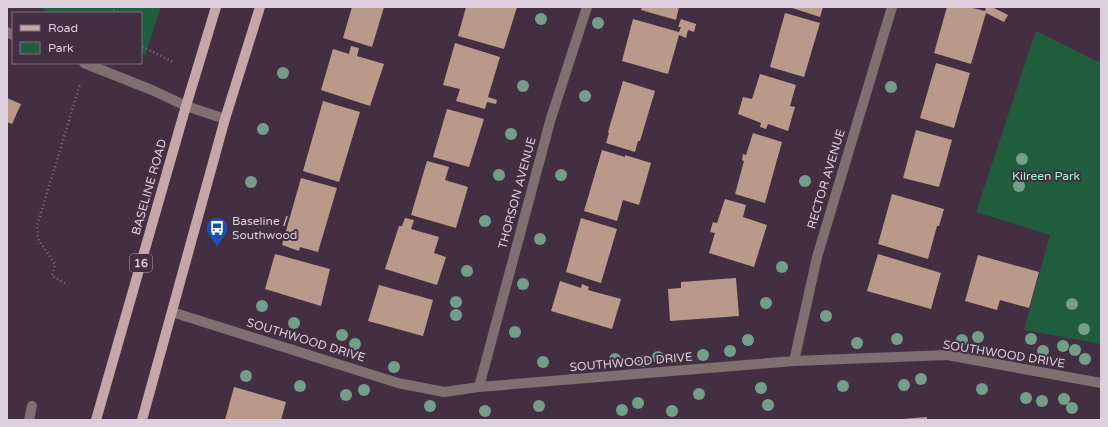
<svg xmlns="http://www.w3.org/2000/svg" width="1108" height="427" viewBox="0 0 1108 427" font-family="'Varela Round',sans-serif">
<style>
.green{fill:#205d3f}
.building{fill:#b99a8a}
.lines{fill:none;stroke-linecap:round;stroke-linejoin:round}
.path{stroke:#806e7e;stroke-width:2.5;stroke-dasharray:1 3;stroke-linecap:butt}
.minor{stroke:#7f6f71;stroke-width:10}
.major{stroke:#c6a7a9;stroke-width:10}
.tree{fill:#739f8a}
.labels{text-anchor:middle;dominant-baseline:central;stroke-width:4;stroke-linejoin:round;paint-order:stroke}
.shield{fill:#442f42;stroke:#af9fad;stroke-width:1}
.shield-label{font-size:11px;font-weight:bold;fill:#ddcfdb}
.park-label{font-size:12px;fill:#9afbc5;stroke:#442f42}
.street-label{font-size:12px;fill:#ddcfdb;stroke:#442f42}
.poi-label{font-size:12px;fill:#ddcfdb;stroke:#442f42;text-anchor:start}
</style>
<rect width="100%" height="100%" fill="#442f42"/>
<path class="green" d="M38,7H161L145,55L141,53V13H51Z
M1036,31L1101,63V344L1024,330L1050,235L976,212Z"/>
<path class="building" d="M352,7H384L372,47L343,38Z
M466,7H517L504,49L458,36Z
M642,7H679L676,20L641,10Z
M789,7H823L820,17Z
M947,7H969L985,11L986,7H992L1008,15L1004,22L986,13L971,64L934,53Z
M785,13L820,23L804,77L770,67Z
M633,19L679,32L681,27H678L681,19L696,24L694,32L688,30L686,38L679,35L668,74L622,61Z
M455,43L500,57L488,97L497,100L496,104L487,102L485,109L456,101L460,89L443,85Z
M351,46L359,48L357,56L384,64L370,106L321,90L333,49L349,54Z
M936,63L970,73L954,128L920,118Z
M760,74L796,85L790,106L795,107L788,131L768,124L766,129L760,127L761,123L738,114L743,97L752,99Z
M623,81L655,91L640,141H638L635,152L606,143L609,133L608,132Z
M7,98L21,104L12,124L7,122Z
M323,101L360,112L339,182L303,171Z
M447,109L484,119L469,167L433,157Z
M916,130L952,140L939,187L903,178Z
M753,133L782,142L765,203L735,194L744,161L742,160L743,154L746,155Z
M602,150L625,157V155L651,163L639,205L623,200L617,221L584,211Z
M427,161L449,167L445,180L468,187L456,228L411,215Z
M301,178L337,188L318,252L300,247L299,251L282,245Z
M892,194L944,209L939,226H937L928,259L878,244Z
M725,199L746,205L743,217L767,225L754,267L709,253L715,233L710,232L713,222L717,223Z
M405,218L414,220L411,229L439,237L434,253L446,257L437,285L385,269L399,226H402Z
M581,218L617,229L601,283L566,272Z
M275,254L330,269L321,306L265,289Z
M878,254L941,273L931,309L867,291Z
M978,255L1039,272L1029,308L1000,300L997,310L965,301Z
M736,278L739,316L670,321L668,289L681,288V282Z
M560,281L581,288L582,284L589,287L588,290L621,299L612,329L551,311Z
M379,285L433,300L423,336L368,321Z
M234,387L286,402L281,420H225Z
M927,417V420H902V419Z"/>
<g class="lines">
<path class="path" d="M110,7L118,13
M141,43L143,47L173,62
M65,283L52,276L55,264L38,239L37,226L80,84"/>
<path class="minor" d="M7,32L13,35
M84,63L152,90L186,106L225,119
M172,312L398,383L444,392L479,387L794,361L947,355L1101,383
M794,361L817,257L892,7
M479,387L551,118L587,7
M29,420L32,406"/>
<path class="major" d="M96,420L186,106L216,7
M142,420L225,119L260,7"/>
</g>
<g class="tree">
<circle cx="541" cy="19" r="6"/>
<circle cx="598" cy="23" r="6"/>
<circle cx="283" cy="73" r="6"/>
<circle cx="523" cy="86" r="6"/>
<circle cx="891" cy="87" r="6"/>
<circle cx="585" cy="96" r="6"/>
<circle cx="263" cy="129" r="6"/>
<circle cx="511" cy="134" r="6"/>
<circle cx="1022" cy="159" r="6"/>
<circle cx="499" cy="175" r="6"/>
<circle cx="561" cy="175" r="6"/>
<circle cx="805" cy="181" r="6"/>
<circle cx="251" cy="182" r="6"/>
<circle cx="1019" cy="186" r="6"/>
<circle cx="485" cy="221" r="6"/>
<circle cx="540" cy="239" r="6"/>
<circle cx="782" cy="267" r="6"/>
<circle cx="467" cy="271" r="6"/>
<circle cx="523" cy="284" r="6"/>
<circle cx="456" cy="302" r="6"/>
<circle cx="766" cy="303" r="6"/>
<circle cx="1072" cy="304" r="6"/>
<circle cx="262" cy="306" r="6"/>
<circle cx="456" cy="315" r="6"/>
<circle cx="826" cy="316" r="6"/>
<circle cx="294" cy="323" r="6"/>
<circle cx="1084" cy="329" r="6"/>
<circle cx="515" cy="332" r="6"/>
<circle cx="342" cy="335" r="6"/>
<circle cx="978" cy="337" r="6"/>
<circle cx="897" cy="339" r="6"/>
<circle cx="1031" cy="339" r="6"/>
<circle cx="748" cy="340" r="6"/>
<circle cx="962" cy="340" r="6"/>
<circle cx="857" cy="343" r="6"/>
<circle cx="355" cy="344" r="6"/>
<circle cx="1063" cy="346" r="6"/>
<circle cx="1075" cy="350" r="6"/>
<circle cx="730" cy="351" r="6"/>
<circle cx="1043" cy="351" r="6"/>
<circle cx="703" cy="355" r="6"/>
<circle cx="658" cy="357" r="6"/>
<circle cx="615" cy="359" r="6"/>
<circle cx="1085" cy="359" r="6"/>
<circle cx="643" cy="361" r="6"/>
<circle cx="543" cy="362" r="6"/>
<circle cx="394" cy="367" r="6"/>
<circle cx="246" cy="376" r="6"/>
<circle cx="921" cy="379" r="6"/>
<circle cx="904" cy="385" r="6"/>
<circle cx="300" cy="386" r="6"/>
<circle cx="843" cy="386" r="6"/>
<circle cx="761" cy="388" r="6"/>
<circle cx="982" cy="389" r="6"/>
<circle cx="364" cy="390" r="6"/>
<circle cx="699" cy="394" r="6"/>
<circle cx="346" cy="395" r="6"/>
<circle cx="1026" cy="398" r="6"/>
<circle cx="1064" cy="399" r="6"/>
<circle cx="1042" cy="401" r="6"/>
<circle cx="638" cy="403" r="6"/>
<circle cx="768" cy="405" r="6"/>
<circle cx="430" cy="406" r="6"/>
<circle cx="539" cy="406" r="6"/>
<circle cx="1072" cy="408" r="6"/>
<circle cx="622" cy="410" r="6"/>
<circle cx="485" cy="411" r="6"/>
<circle cx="672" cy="411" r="6"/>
</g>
<defs>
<g id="bus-pin" transform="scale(1.15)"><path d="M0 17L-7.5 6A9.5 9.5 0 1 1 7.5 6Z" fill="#1a4fb4" stroke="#442f42"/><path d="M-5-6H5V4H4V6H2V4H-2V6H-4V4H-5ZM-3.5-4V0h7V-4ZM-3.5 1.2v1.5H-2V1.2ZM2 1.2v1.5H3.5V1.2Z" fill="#fff"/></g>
</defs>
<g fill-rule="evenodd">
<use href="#bus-pin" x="217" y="228"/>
</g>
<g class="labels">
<rect class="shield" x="130" y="254" width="22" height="18" rx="3"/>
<g class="shield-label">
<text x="141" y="263">16</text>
</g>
<g class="park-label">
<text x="1046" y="176">Kilreen Park</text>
</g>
<g class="street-label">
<text transform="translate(826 179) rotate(-73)">RECTOR AVENUE</text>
<text transform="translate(149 187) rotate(-74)">BASELINE ROAD</text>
<text transform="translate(517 193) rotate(-75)">THORSON AVENUE</text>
<text transform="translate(306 340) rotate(17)">SOUTHWOOD DRIVE</text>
<text transform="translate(1004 354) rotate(9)">SOUTHWOOD DRIVE</text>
<text transform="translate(631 362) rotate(-5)">SOUTHWOOD DRIVE</text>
</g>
<g class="poi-label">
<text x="232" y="221">Baseline /<tspan x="232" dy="14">Southwood</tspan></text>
</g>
</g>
<rect width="1108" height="427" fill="none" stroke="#ddcfdb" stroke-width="16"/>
<rect x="12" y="12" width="130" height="52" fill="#442f42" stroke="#816f7f"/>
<rect x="20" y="25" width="20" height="6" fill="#c6a7a9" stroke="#816f7f"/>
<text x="48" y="32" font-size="12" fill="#ddcfdb">Road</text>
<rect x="20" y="42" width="20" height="12" fill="#205d3f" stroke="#816f7f"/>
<text x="48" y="52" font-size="12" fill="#ddcfdb">Park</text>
</svg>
